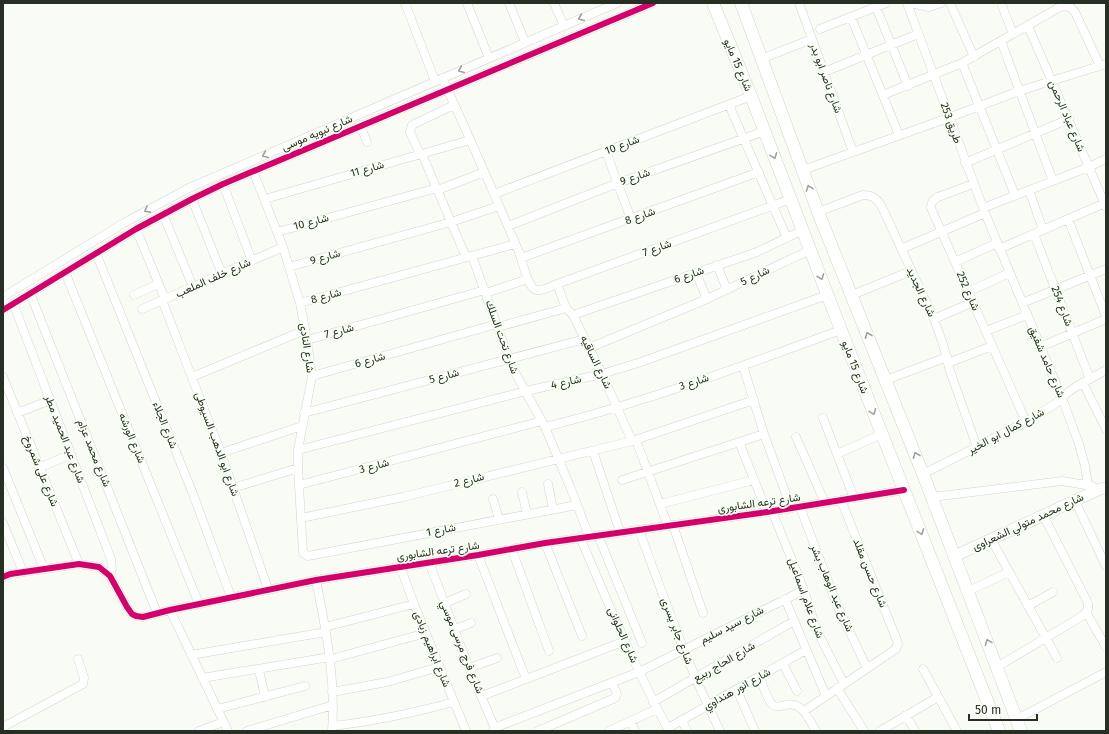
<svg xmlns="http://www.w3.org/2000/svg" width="1109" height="734" viewBox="0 0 1109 734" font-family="'Fira Sans',Vazirmatn,sans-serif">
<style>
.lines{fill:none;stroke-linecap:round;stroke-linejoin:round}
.minor-casing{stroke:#d1d6cd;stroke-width:9}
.tertiary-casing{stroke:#d1d6cd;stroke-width:12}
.secondary-casing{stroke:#d1d6cd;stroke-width:13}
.minor{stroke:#fefffe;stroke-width:8}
.tertiary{stroke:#fefffe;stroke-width:11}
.secondary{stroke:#fefffe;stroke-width:12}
.cycleway-casing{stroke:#f7fff2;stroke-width:8}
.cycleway{stroke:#d6006c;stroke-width:6}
.oneway{stroke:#9da19b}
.labels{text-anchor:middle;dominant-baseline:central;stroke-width:3.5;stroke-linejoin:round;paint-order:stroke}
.street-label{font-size:11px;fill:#272e23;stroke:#f7fff2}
</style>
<rect width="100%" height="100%" fill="#f8fcf5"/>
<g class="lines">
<g class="minor-casing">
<path id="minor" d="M405,3L435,81
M467,3L489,58
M509,3L525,42
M554,3L564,26
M799,3L853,152
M907,3L985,213L1062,398L1079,444L1085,466L1088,485
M910,3L929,7L941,3
M950,3L974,57
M1001,3L1013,34
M876,7L908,86
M851,17L899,135
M1028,26L1106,207
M820,29L886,3
M1001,41L1053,181
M761,59L812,39
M962,63L1015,195
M824,72L918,34
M442,78C469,135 494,194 519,252C522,260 527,284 534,289C540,293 551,286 557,284L791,199
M883,95L962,63L1060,7L1066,6L1071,8L1075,12L1100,66
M729,105L787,238
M360,125L367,142
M606,152L631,219
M420,154L410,132L412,125L454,105
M422,154L466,257
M965,163L1069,119
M803,170L948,118L1019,91L1106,64
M253,171L283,247L300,303L307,340L312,376L298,450V468L303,553L308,556L577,505
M223,184L252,261
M973,184L938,197C933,200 931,202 931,208L1026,422
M438,190L484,172
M1029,190L1043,230
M494,194L751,96
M192,199L222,274
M265,199L470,140
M983,208L1089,167L1106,159
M818,212L863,195C872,195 876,198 881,205L934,319L943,344L950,371L977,447
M163,214L193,287
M1068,219L1106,316
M508,226L618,183L765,131
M136,229L165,299
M277,232L437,188
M1034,234L1090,379
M901,249L985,213
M999,249L1105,203
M96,253L193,494L231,597
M472,256L512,367L545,427L571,489L589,536
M521,258L759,172
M955,262L997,243
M717,265L727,290
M289,267L451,222L499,206
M65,272L199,604
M696,273L707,299
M557,284L566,308L573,315L602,374L632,441
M968,292L1009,273
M30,293L157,613
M486,293L528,279
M134,295L158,284
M852,295L911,271
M3,297L124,223L189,188L617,3
M162,300L221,453L268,589
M13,303L111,559L112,569L110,576
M300,303L515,244
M1022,303L1106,269
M142,309L283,247
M3,310L136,229L192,199L223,184L653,3
M573,315L757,252L803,230
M934,319L973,302
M498,327L566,308
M986,331L1027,315
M307,340L485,290
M1040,347L1106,319
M589,348L707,299L810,250
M948,363L992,346
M743,366L764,434L791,508
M312,376L497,324
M3,377L79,564
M192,377L305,330
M886,380L947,357
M1083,383L1106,429
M17,413L51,400
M304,413L585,339
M823,418L854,498
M545,427C646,402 743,366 841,330
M796,437L825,503
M636,440L668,526
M739,442L767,512
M298,450L526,391L602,374L641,362L827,295
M593,451L620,532
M221,453L302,426
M837,454L882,434
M3,468L44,569
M39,468L71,454
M923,474L1026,422L1055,404L1067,393L1077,386L1106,370
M622,480L764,434
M548,484L553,509
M299,485L542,421
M233,488L298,468
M522,492L527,514
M932,497L1062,481L1092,486
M493,499L499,519
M1075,501L1106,566
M660,504L754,480
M800,507L837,605L867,668
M772,511L804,590L817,631L844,684
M301,518L403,497L632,441L754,400
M3,523L23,572
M673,525L703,613
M639,530C664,598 688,666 720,731
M598,535L642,643
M580,537C608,603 635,668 669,731
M991,539L1057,658
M545,543L582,636
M512,550L549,651
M478,555L526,679
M429,562L469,668L496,731
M400,566L414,604L466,731
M3,577L10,574L79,564L99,567L110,576L127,607L132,614L136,616L143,617L170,610L316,580L478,555L545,543L767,512L904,490
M316,580C326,630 336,680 332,731
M968,591L1009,572
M785,599L826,696
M445,603L466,594
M1028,606L1053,592
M170,610L228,731
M1086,612L1106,647
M325,627L414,604
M455,629L471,623
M191,655L326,632
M331,659L426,633
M783,664L797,691
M997,667L1084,615L1088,609V603L1043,515
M469,668L497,658
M923,669L957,731
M259,670L265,697
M760,677C762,683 768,702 773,705C777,708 782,706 785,705C802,700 809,720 816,731
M202,678L330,657
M837,688L864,731
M737,690L755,731
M332,692L387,682L439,667
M482,696L625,641
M653,702L794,621
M217,709L305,686
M804,711L896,649L898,643L841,500
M906,715L915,731
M1017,719L1106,672
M682,720L687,731
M631,721L635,731
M333,726C376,721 413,713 454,702
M3,727L83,684L84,678L78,659
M494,728L639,672L804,590
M668,728L806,650
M199,731L223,722
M247,731L333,705
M538,731L615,698L617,694L612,682
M609,731L657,709
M880,731L938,697"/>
</g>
<g class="tertiary-casing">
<path id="tertiary" d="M955,556L1100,489L1106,488"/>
</g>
<g class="secondary-casing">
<path id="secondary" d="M713,3L751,96L841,330L999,731
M741,3L818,212L923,474L1021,731"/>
</g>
<use href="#minor" class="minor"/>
<use href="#tertiary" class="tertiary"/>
<use href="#secondary" class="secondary"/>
<g class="cycleway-casing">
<path id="cycleway" d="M3,310L136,229L192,199L223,184L653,3
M3,577L10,574L79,564L99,567L110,576L127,607L132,614L136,616L143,617L170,610L316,580L478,555L545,543L767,512L904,490"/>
</g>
<use href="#cycleway" class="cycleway"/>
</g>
<defs><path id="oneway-chevron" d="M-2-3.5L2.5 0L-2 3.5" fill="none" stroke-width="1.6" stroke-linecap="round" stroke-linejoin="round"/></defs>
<g class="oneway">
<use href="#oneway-chevron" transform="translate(581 18) rotate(157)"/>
<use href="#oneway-chevron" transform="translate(461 70) rotate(157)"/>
<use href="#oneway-chevron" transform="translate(265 155) rotate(157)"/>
<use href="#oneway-chevron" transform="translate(774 156) rotate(69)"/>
<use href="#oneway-chevron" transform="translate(809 188) rotate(-110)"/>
<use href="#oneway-chevron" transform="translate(147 210) rotate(151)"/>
<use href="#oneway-chevron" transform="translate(821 277) rotate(69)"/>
<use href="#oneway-chevron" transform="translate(868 335) rotate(-112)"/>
<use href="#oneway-chevron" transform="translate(873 412) rotate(69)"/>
<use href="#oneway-chevron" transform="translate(916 455) rotate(-112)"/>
<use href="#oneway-chevron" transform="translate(921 532) rotate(69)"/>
<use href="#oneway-chevron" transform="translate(988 642) rotate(-111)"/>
</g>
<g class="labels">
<g class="street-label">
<text transform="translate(738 65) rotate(67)">شارع 15 مايو</text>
<text transform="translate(826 78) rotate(70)">شارع ناصر ابو بدر</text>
<text transform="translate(1067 116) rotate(67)">شارع عباد الرحمن</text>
<text transform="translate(951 123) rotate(70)">طريق 253</text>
<text transform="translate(317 133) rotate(-23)">شارع نبويه موسى</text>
<text transform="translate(622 145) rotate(-21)">شارع 10</text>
<text transform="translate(367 169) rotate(-16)">شارع 11</text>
<text transform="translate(635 177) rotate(-19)">شارع 9</text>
<text transform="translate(640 216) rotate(-20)">شارع 8</text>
<text transform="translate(311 222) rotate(-15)">شارع 10</text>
<text transform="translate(657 248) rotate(-20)">شارع 7</text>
<text transform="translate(325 257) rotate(-16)">شارع 9</text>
<text transform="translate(689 275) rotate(-19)">شارع 6</text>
<text transform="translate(755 276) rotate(-26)">شارع 5</text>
<text transform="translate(213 278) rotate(-24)">شارع خلف الملعب</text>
<text transform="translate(968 291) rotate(66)">شارع 252</text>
<text transform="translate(921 292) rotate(65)">شارع الجديد</text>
<text transform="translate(326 296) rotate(-15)">شارع 8</text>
<text transform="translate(1062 306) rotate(69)">شارع 254</text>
<text transform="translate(339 331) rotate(-15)">شارع 7</text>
<text transform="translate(502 337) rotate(70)">شارع تحت السلك</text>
<text transform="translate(307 348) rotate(82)">شارع النادى</text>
<text transform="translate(370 360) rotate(-16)">شارع 6</text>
<text transform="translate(596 362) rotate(64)">شارع الساقيه</text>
<text transform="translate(1047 362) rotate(67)">شارع حامد شفيق</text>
<text transform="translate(855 367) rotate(69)">شارع 15 مايو</text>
<text transform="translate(444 376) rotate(-15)">شارع 5</text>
<text transform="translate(566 382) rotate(-13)">شارع 4</text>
<text transform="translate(694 382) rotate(-18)">شارع 3</text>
<text transform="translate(165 425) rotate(68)">شارع الجلاء</text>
<text transform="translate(1006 431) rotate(-28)">شارع كمال ابو الخير</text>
<text transform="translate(132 438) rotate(68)">شارع الورشه</text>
<text transform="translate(65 439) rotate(69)">شارع عبد الحميد مطر</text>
<text transform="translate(217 444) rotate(70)">شارع ابو الدهب السيوطى</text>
<text transform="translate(94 453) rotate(68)">شارع محمد عزام</text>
<text transform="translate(374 466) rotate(-15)">شارع 3</text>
<text transform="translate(41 471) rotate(68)">شارع على شمروخ</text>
<text transform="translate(469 480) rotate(-14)">شارع 2</text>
<text transform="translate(759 503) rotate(-8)">شارع ترعه الشابورى</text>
<text transform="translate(1028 522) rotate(-25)">شارع محمد متولي الشعراوى</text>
<text transform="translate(441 530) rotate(-11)">شارع 1</text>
<text transform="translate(438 551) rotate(-8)">شارع ترعه الشابورى</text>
<text transform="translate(870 573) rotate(68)">شارع حسن مقلد</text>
<text transform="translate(832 588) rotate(67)">شارع عبد الوهاب بشر</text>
<text transform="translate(806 598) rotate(70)">شارع علام اسماعيل</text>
<text transform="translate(732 625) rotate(-27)">شارع سيد سليم</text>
<text transform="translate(677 631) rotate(69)">شارع جابر يسرى</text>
<text transform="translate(623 635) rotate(66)">شارع الحلوانى</text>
<text transform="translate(462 647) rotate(68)">شارع فرج مرسى موسي</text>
<text transform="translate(432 649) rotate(68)">شارع ابراهيم زبادى</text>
<text transform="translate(724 662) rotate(-30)">شارع الحاج ربيع</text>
<text transform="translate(737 689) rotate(-29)">شارع انور هنداوي</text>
</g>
</g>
<rect width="1109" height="734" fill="none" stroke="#272e23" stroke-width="8"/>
<path d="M969 714v6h68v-6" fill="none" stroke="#272e23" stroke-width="2"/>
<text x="975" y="714" font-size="12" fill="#272e23" stroke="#f7fff2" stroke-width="3" paint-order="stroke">50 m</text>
</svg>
